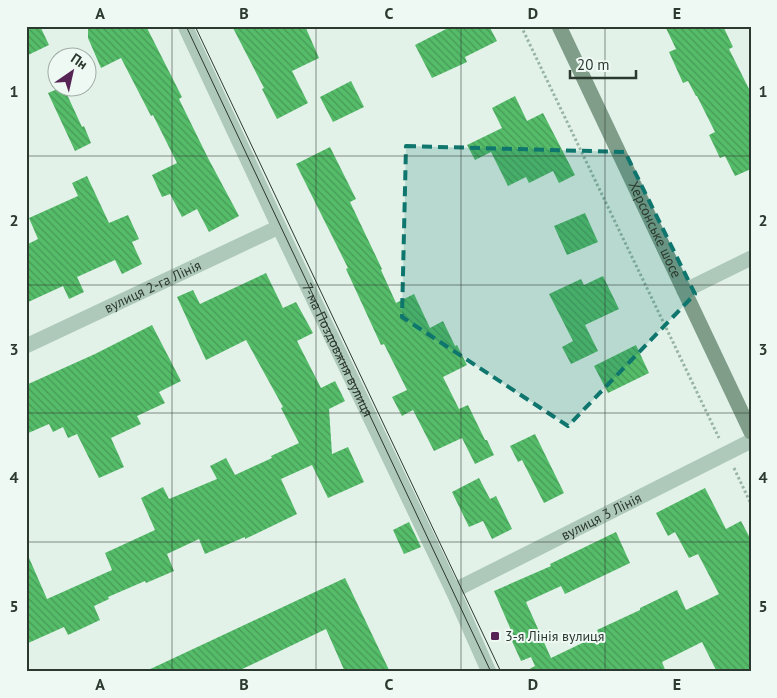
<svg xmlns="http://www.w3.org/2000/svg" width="777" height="698" viewBox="0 0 777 698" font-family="'PT Sans',sans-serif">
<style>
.building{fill:url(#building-back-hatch)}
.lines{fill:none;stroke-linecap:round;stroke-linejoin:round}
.path{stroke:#98b5a3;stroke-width:3;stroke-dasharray:2.5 2.5;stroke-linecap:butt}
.street{stroke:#aec9b9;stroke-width:15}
.secondary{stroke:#7f9d89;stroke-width:15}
.tram{stroke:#2c392f;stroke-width:1}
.marked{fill:#0f766e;fill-opacity:0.2;stroke:#0f766e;stroke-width:4;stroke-dasharray:10 6;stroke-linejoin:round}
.grid{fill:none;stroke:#2c392f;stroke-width:1;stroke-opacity:0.55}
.poi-dot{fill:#572456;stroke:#eef9f4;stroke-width:2}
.labels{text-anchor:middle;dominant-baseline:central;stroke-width:4;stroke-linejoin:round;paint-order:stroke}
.street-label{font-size:14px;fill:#2c392f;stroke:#eef9f4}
.poi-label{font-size:14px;fill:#2c392f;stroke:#eef9f4;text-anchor:start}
.neatline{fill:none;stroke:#2c392f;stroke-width:2}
.grid-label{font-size:16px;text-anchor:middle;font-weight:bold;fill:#2c392f}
</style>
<defs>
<pattern id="building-back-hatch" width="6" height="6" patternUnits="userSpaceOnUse" patternTransform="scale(1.25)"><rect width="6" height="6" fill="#55bc69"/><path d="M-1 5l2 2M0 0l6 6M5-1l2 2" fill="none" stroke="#479a57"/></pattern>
</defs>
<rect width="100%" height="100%" fill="#e2f2e9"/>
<path class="building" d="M36,26H40L49,45L26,56V31Z
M88,26H146L182,97L179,99L208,158L239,216L209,232L197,209L182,217L170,194L162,197L152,175L177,163L153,115L151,116L121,58L101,68L88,38Z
M232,26H305L319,58L292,71L308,103L277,119L262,89L264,88Z
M452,26H489L497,41L465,57L467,62L432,78L415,45Z
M665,26H723L733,47L729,49L751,93V169L735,176L725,156L720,158L709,135L715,132L697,96H696L688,81L683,83L669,52L676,49Z
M351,81L364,107L333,122L320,97Z
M60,88H64L82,127L84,126L91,143L75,151L48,93Z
M515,96L527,121L543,113L575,175L559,183L553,171L529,183L526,177L508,186L491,152L475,160L467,145L502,128L492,108Z
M330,147L356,199L350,202L382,269L381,270L396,303L414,294L430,328L443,321L455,346L457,345L467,365L443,377L459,409L468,405L485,440H487L494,455L475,464L462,438L434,451L413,410L402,416L392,397L407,390L384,344L381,345L346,269L348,268L296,164Z
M87,176L109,223L128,215L139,239L132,242L142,264L122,274L115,260L77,277L84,292L69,299L63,286L26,303V245L38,239L29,218L78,196L72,183Z
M585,213L598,242L567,255L554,226Z
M266,273L283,308L296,302L313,333L297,341L321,388L335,381L345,401L329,409L332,454L348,447L364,482L328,498L312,465L281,479L297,514L245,539V537L205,554L199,539L167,554L174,571L146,583L145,581L108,597L109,599L94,606L100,620L68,635L64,627L26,644V551L47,599L112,570L105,553L155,530L141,498L163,487L169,499L217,479L210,466L226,458L235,475L272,458L271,456L299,443L281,408L283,407L246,340L206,360L177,297L193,290L200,304Z
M603,276L619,309L585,325L598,351L571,364L562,347L573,341L549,294L581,279L584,285Z
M152,325L181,381L159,392L165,403L137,416L141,424L111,438L124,467L99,478L77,434L68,438L63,427L53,432L49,424L26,434V385L95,354Z
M636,345L649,373L608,393L594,366Z
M535,434L564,493L544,503L522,460L518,462L510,446Z
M479,478L490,499L496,496L512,529L492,539L483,521L469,527L452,492Z
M705,488L726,529L741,521L751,540V672H717L702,642L662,662L666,672H524L535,666L531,657L521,661L511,639L514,637L494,591L551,566L550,564L616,532L630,563L565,594L561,586L526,602L551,658L599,635L597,630L640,610V608L677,590L686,610L719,594L698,554L689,558L675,532L668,536L656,513Z
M409,522L421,547L404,554L393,530Z
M345,578L390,672H345L326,629L236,672H144Z"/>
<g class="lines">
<path class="path" d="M521,26L719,438
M734,468L751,504"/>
<g class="street">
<path id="s1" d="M185,26L279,227L453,591L489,672"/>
<path d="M684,291L751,258"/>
<path id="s2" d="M26,346L279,227"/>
<path id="s3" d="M453,591L751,441"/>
</g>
<path class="secondary" id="s4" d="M559,26L751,432"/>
<path class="tram" d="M186,26L491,672
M195,26L501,672"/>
</g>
<path class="marked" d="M406,146L625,152L695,294L568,426L402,317Z"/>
<path class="grid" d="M172,26V672M316,26V672M461,26V672M605,26V672M26,156H751M26,285H751M26,413H751M26,542H751"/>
<rect class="poi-dot" x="490" y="631" width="10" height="10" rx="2.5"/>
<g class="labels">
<g class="street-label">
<text stroke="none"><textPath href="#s4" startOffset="225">Херсонське шосе</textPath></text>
<text stroke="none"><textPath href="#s2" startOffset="140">вулиця 2-га Лінія</textPath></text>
<text stroke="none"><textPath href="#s1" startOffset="358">7-ма Поздовжня вулиця</textPath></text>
<text stroke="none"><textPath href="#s3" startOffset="166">вулиця 3 Лінія</textPath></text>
</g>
<g class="poi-label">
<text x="505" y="636">3-я Лінія вулиця</text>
</g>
</g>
<rect width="777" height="698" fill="none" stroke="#eef9f4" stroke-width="55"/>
<g transform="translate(72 72) rotate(34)"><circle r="24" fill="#eef9f4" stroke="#a0aca5"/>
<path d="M0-4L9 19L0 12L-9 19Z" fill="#572456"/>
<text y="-8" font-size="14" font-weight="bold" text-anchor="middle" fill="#2c392f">Пн</text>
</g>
<path d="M570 70v8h66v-8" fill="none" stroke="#2c392f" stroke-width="2.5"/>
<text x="577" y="70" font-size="15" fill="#2c392f" stroke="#eef9f4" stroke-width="4" paint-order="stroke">20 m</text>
<rect x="28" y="28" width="722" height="642" class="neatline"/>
<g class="grid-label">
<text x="100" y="19">A</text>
<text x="244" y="19">B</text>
<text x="389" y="19">C</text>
<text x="533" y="19">D</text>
<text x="677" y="19">E</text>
<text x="14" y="97">1</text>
<text x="763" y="97">1</text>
<text x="14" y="226">2</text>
<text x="763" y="226">2</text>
<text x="14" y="355">3</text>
<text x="763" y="355">3</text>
<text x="14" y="483">4</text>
<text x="763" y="483">4</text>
<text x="14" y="612">5</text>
<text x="763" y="612">5</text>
<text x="100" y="690">A</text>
<text x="244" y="690">B</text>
<text x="389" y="690">C</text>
<text x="533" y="690">D</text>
<text x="677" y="690">E</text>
</g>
</svg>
